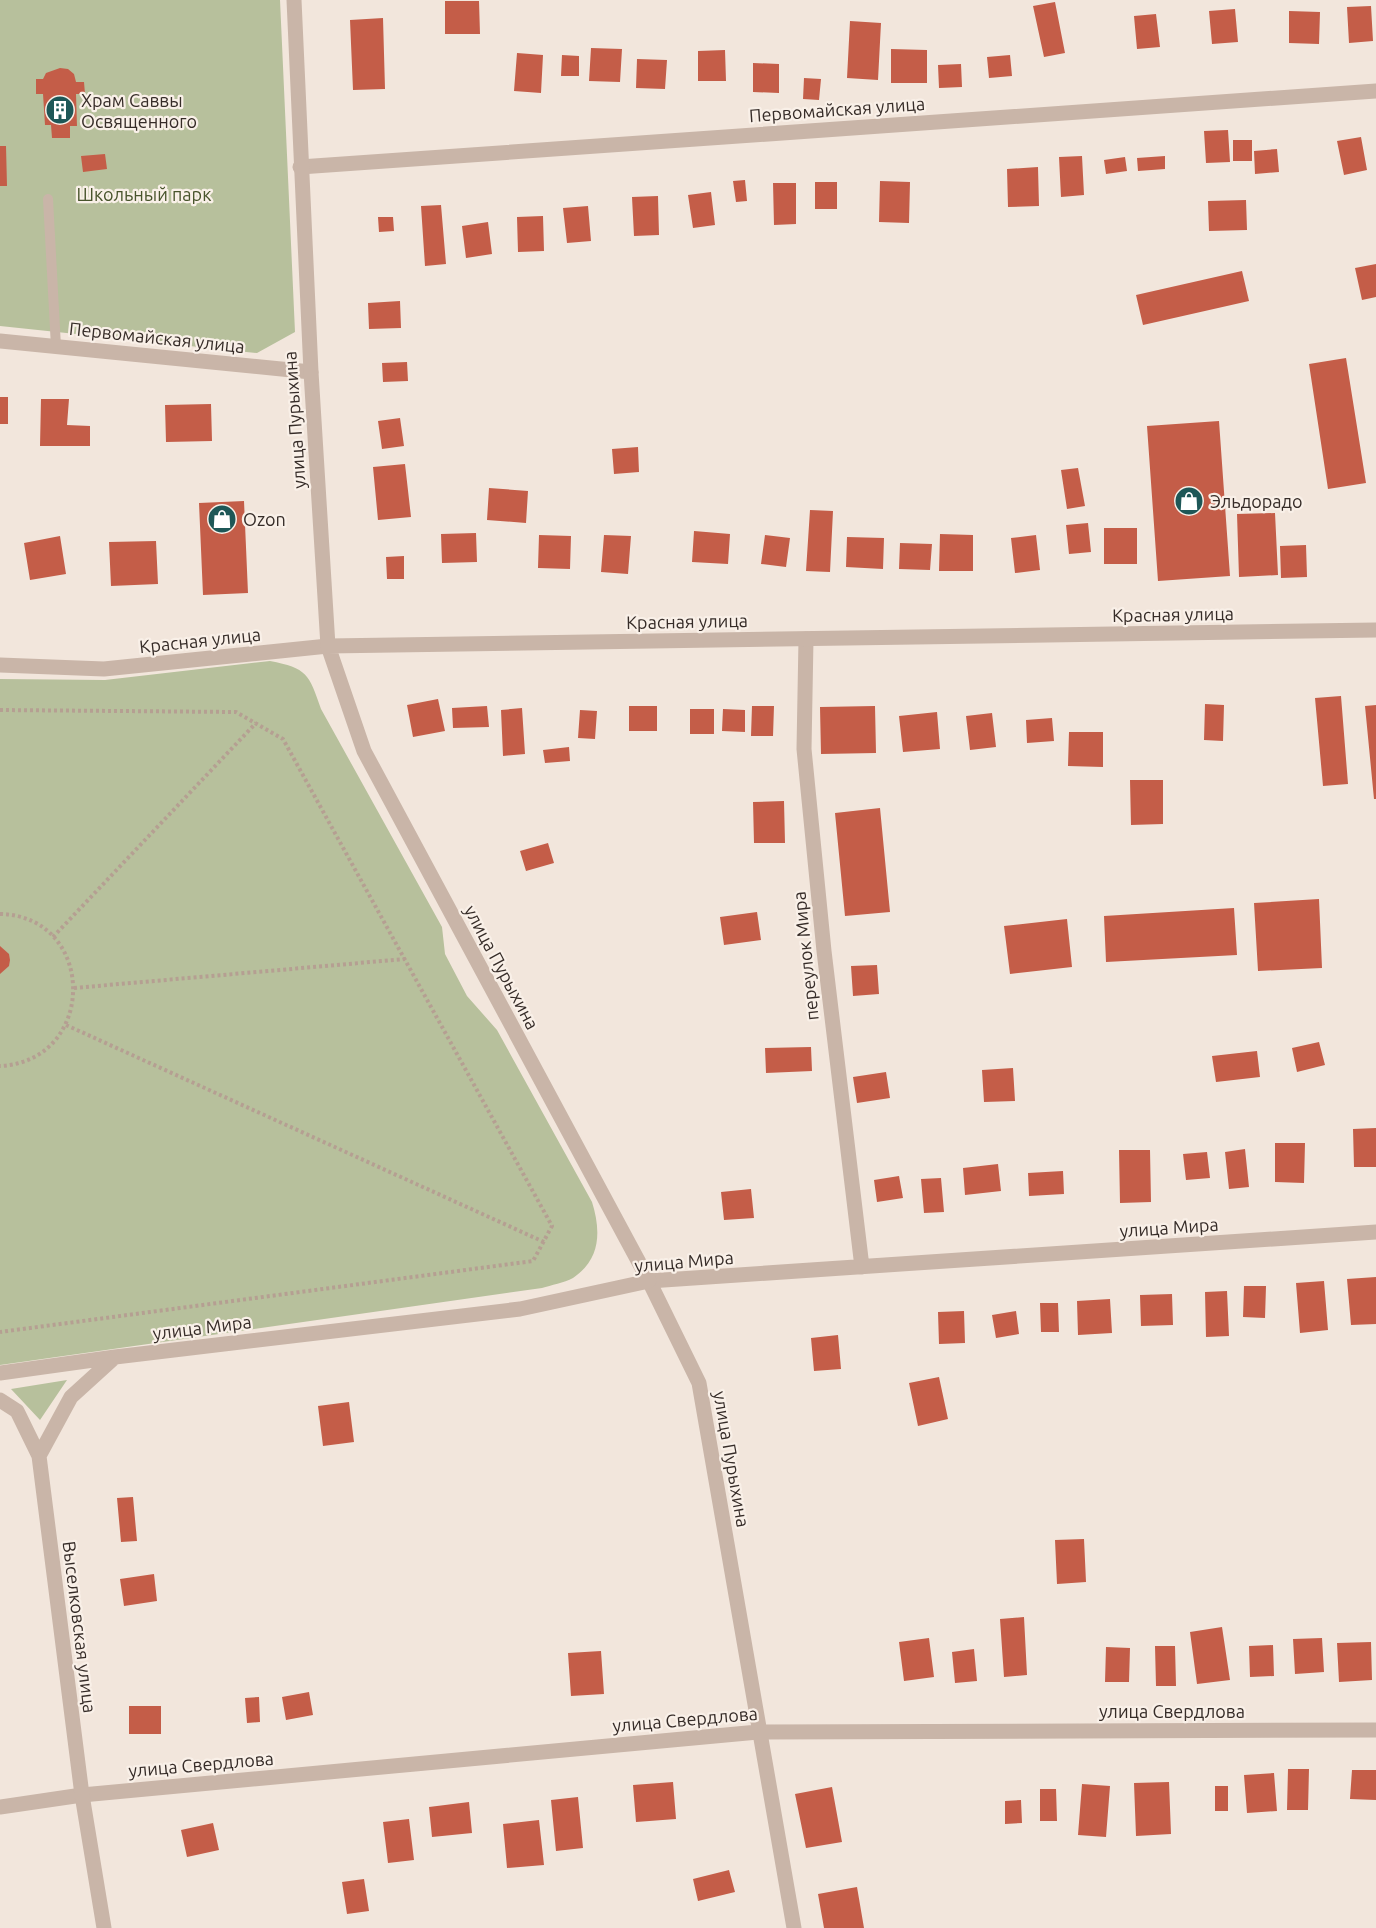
<svg xmlns="http://www.w3.org/2000/svg" width="1376" height="1928" viewBox="0 0 1376 1928" font-family="Ubuntu,sans-serif">
<style>
.green{fill:#b7c09c}
.building{fill:#c45d48}
.lines{fill:none;stroke-linecap:round;stroke-linejoin:round}
.path{stroke:#b59f92;stroke-width:4;stroke-dasharray:3 3;stroke-linecap:butt}
.service{stroke:#c9b5a8;stroke-width:10}
.minor{stroke:#c9b5a8;stroke-width:15}
.tertiary{stroke:#c9b5a8;stroke-width:15}
.labels{text-anchor:middle;dominant-baseline:central;stroke-width:4.5;stroke-linejoin:round;paint-order:stroke}
.poi-label{font-size:18px;fill:#362c28;stroke:#f9f0e8;text-anchor:start}
.street-label{font-size:18px;fill:#362c28;stroke:#f9f0e8}
.park-label{font-size:18px;fill:#48542c;stroke:#f9f0e8}
</style>
<rect width="100%" height="100%" fill="#f2e6dc"/>
<path class="green" d="M0,0H280L295,332L257,353L0,326Z
M270,661C307,668 309,674 321,709L442,927L445,954L467,996L497,1030L592,1202C601,1231 601,1259 573,1278C564,1283 551,1285 542,1288L0,1365V679L105,680Z
M67,1380L40,1420L11,1389Z"/>
<path class="building" d="M445,1H479L480,34H445Z
M1055,2L1065,53L1044,57L1033,6Z
M1371,6L1373,41L1349,43L1347,7Z
M1235,9L1238,42L1212,44L1209,11Z
M1289,11L1320,12L1319,44L1289,43Z
M1156,14L1160,47L1137,49L1134,16Z
M383,18L385,89L353,90L350,20Z
M850,21L881,23L878,80L847,78Z
M591,48L622,49L620,82L589,81Z
M891,49L927,50V83H891Z
M725,50L726,81H698V51Z
M517,53L543,55L541,93L514,91Z
M562,55L579,56V76H561Z
M1010,55L1012,76L989,78L987,57Z
M637,59L667,60L665,89L636,88Z
M753,63L779,64V93L753,92Z
M961,64L962,87L939,88L938,65Z
M60,68L68,69L74,74L76,82H84L85,94H76L77,126H70V138H52L51,125H45L43,94H36V79H43L46,73Z
M804,78L821,79L819,100L803,99Z
M1228,130L1230,162L1206,163L1204,131Z
M1361,137L1367,170L1344,175L1337,141Z
M1233,140H1252V161H1233Z
M0,146H6L7,186H0Z
M1277,149L1279,172L1255,174L1254,151Z
M105,154L107,169L83,172L81,156Z
M1082,156L1084,195L1061,197L1059,157Z
M1165,156V169L1138,171L1137,158Z
M1125,157L1127,171L1106,174L1104,160Z
M1038,167L1039,206L1008,207L1007,169Z
M745,180L747,201L736,202L733,181Z
M880,181L910,182L909,223L879,222Z
M815,182H837V209H815Z
M773,183H796V224L774,225Z
M711,192L715,225L693,228L688,195Z
M658,196L659,235L634,236L632,197Z
M1246,200L1247,230L1209,231L1208,201Z
M441,205L446,264L425,266L421,206Z
M588,206L591,241L567,243L563,208Z
M543,216L544,251L518,252L517,217Z
M378,217H393L394,231L379,232Z
M488,222L492,254L466,258L462,226Z
M1376,264V297L1362,300L1355,268Z
M1242,271L1249,301L1143,325L1136,295Z
M400,301L401,328L369,329L368,303Z
M1346,358L1366,483L1328,489L1309,364Z
M407,362L408,381L383,382L382,363Z
M0,397H8V424H0Z
M41,399H69L67,425L90,426V446H40Z
M211,404L212,441L166,442L165,405Z
M400,418L404,446L382,449L378,421Z
M1219,421L1230,576L1158,581L1147,426Z
M638,447L639,472L614,474L612,449Z
M405,464L411,517L378,520L373,467Z
M1078,468L1085,506L1067,509L1061,470Z
M489,488L528,491L526,523L487,520Z
M244,501L248,593L203,595L199,503Z
M810,510L833,511L830,572L806,571Z
M1275,513L1278,575L1239,577L1237,514Z
M1088,523L1091,552L1069,554L1066,525Z
M1104,528H1137V564H1104Z
M694,531L730,534L728,564L692,562Z
M476,533L477,562L442,563L441,534Z
M940,534L973,535V571H939Z
M539,535L571,536L570,569L538,568Z
M604,535L631,536L628,574L601,572Z
M765,535L790,538L786,567L761,564Z
M1036,535L1040,570L1015,573L1011,538Z
M60,536L66,574L30,580L24,543Z
M847,537L884,538L883,569L846,567Z
M156,541L158,584L111,586L109,542Z
M900,543L932,544L930,570L899,569Z
M1306,545L1307,577L1281,578L1280,546Z
M404,556V579H387L386,557Z
M1341,696L1348,784L1323,786L1315,698Z
M438,699L445,731L413,737L407,705Z
M1205,704L1224,705L1223,741L1204,740Z
M1376,705V799H1374L1365,706Z
M487,706L489,727L453,728L452,708Z
M629,706H657V731H629Z
M752,706H774L773,736H751Z
M875,706L876,753L821,754L820,707Z
M522,708L525,754L503,756L501,710Z
M690,709H714V734H690Z
M723,709L745,710V732L722,731Z
M580,710L597,711L595,739L578,738Z
M937,712L940,749L903,752L899,716Z
M992,713L996,747L970,750L966,716Z
M1052,718L1054,741L1027,743L1026,720Z
M1069,732H1103V767L1068,766Z
M569,747L570,761L545,763L543,750Z
M1130,780H1163V824L1131,825Z
M784,801L785,843H754L753,802Z
M880,808L890,912L845,916L835,813Z
M548,843L554,863L526,871L520,851Z
M1319,899L1322,968L1258,971L1254,903Z
M1234,908L1237,955L1106,962L1104,916Z
M757,912L761,940L724,945L720,917Z
M1067,919L1072,967L1010,974L1004,926Z
M0,946L9,954L10,960L9,966L0,974Z
M877,965L879,994L853,996L851,966Z
M1319,1042L1325,1065L1297,1072L1292,1048Z
M811,1047L812,1071L766,1073L765,1048Z
M1257,1051L1260,1077L1216,1082L1212,1056Z
M1013,1068L1015,1101L984,1102L982,1070Z
M886,1072L890,1098L857,1103L853,1077Z
M1376,1128V1167H1354L1353,1129Z
M1275,1143H1305L1304,1183L1275,1182Z
M1245,1149L1249,1187L1229,1189L1225,1152Z
M1119,1150H1150L1151,1202L1120,1203Z
M1207,1152L1210,1178L1186,1180L1183,1154Z
M998,1164L1001,1191L965,1195L963,1168Z
M1063,1171L1064,1194L1029,1196L1028,1173Z
M899,1176L903,1198L877,1202L874,1180Z
M941,1178L944,1212L924,1213L921,1179Z
M751,1189L754,1218L724,1220L721,1192Z
M1376,1277V1324L1351,1325L1347,1279Z
M1324,1281L1328,1330L1300,1333L1296,1283Z
M1244,1286H1266L1265,1318L1243,1317Z
M1227,1291L1229,1336L1206,1337L1205,1292Z
M1172,1294L1173,1325L1141,1326L1140,1295Z
M1110,1299L1112,1333L1078,1335L1077,1301Z
M1040,1303H1058L1059,1332H1041Z
M964,1311L965,1343L939,1344L938,1312Z
M1016,1311L1019,1334L996,1338L992,1315Z
M838,1335L841,1369L814,1371L811,1338Z
M939,1377L948,1419L918,1426L909,1383Z
M349,1402L354,1442L323,1446L318,1406Z
M133,1497L137,1541L121,1542L117,1498Z
M1084,1539L1086,1582L1057,1584L1055,1540Z
M154,1574L157,1601L124,1606L120,1579Z
M1024,1617L1027,1675L1004,1677L1000,1619Z
M1222,1627L1230,1680L1197,1684L1190,1632Z
M929,1638L934,1677L904,1681L899,1642Z
M1322,1638L1324,1672L1295,1674L1293,1639Z
M1371,1642L1372,1680L1339,1682L1337,1643Z
M1273,1645L1274,1676L1250,1677L1249,1646Z
M1155,1646H1175L1176,1686H1156Z
M1106,1647L1130,1648L1129,1682H1105Z
M974,1649L977,1681L955,1683L952,1652Z
M601,1651L604,1694L571,1696L568,1653Z
M309,1692L313,1715L286,1720L282,1697Z
M259,1697L260,1722L247,1723L245,1698Z
M129,1706H161V1734H129Z
M1288,1769H1309L1308,1810H1287Z
M1352,1770H1376V1800L1350,1799Z
M1274,1773L1277,1811L1247,1813L1244,1775Z
M673,1782L676,1819L636,1822L633,1785Z
M1169,1782L1171,1834L1136,1836L1134,1783Z
M1082,1784L1110,1786L1106,1837L1078,1835Z
M1215,1786H1228V1811H1215Z
M832,1787L842,1842L806,1848L795,1794Z
M1040,1789H1056L1057,1821H1040Z
M578,1797L583,1848L556,1851L551,1800Z
M1021,1800L1022,1823L1005,1824V1801Z
M469,1802L472,1833L432,1837L429,1807Z
M409,1819L414,1860L388,1863L383,1822Z
M539,1820L544,1865L507,1868L503,1824Z
M213,1823L219,1850L187,1857L181,1830Z
M729,1870L735,1892L698,1901L693,1879Z
M364,1879L369,1911L347,1914L342,1882Z
M857,1887L864,1928H824L818,1894Z"/>
<g class="lines">
<path class="path" d="M0,710L236,712L283,739L552,1226L533,1261L0,1332
M0,914C97,916 98,1061 0,1066
M53,937L256,723
M74,988L405,959
M66,1025L544,1242"/>
<path class="service" d="M48,199L56,347"/>
<path class="minor" d="M300,167L1376,91
M0,341L311,372
M806,639L804,749L824,951L862,1267
M0,665L104,669L328,646
M0,1807L82,1795L758,1732L1376,1730
M794,1928L699,1383L649,1281L1376,1232"/>
<path class="tertiary" d="M328,646L1376,630
M0,1373L115,1357L520,1309L649,1281L364,751L328,646L311,372L294,0
M0,1400L17,1411L39,1456
M104,1928L82,1795L39,1456L71,1397L115,1357"/>
</g>
<defs>
<g id="building-disc" transform="scale(1.5)"><circle r="9.5" fill="#1e5757" stroke="#f9f0e8"/><path d="M-4-6H4V6H1V3H-1V6H-4ZM-2.5-4.3h1.7v1.8h-1.7ZM.8-4.3h1.7v1.8H.8ZM-2.5-1h1.7V.8h-1.7ZM.8-1h1.7V.8H.8Z" fill="#fff"/></g>
<g id="shop-disc" transform="scale(1.5)"><circle r="9.5" fill="#1e5757" stroke="#f9f0e8"/><path d="M-5-2.5h2.3a2.7 3.5 0 0 1 5.4 0H5L5.5 6h-11ZM-1.5-2.5h3a1.5 2.3 0 0 0-3 0Z" fill="#fff"/></g>
</defs>
<g fill-rule="evenodd">
<use href="#building-disc" x="60" y="110"/>
<use href="#shop-disc" x="1189" y="501"/>
<use href="#shop-disc" x="222" y="519"/>
</g>
<g class="labels">
<g class="poi-label">
<text x="81" y="100">Храм Саввы<tspan x="81" dy="21">Освященного</tspan></text>
<text x="1210" y="501">Эльдорадо</text>
<text x="243" y="519">Ozon</text>
</g>
<g class="street-label">
<text transform="translate(837 109) rotate(-4)">Первомайская улица</text>
<text transform="translate(157 337) rotate(6)">Первомайская улица</text>
<text transform="translate(294 420) rotate(-94)">улица Пурыхина</text>
<text transform="translate(1173 614) rotate(-1)">Красная улица</text>
<text transform="translate(687 621) rotate(-1)">Красная улица</text>
<text transform="translate(200 640) rotate(-6)">Красная улица</text>
<text transform="translate(805 956) rotate(-96)">переулок Мира</text>
<text transform="translate(502 967) rotate(62)">улица Пурыхина</text>
<text transform="translate(1169 1227) rotate(-4)">улица Мира</text>
<text transform="translate(684 1261) rotate(-5)">улица Мира</text>
<text transform="translate(202 1327) rotate(-7)">улица Мира</text>
<text transform="translate(732 1459) rotate(80)">улица Пурыхина</text>
<text transform="translate(80 1627) rotate(83)">Выселковская улица</text>
<text x="1172" y="1711">улица Свердлова</text>
<text transform="translate(685 1719) rotate(-5)">улица Свердлова</text>
<text transform="translate(201 1764) rotate(-5)">улица Свердлова</text>
</g>
<g class="park-label">
<text x="144" y="194">Школьный парк</text>
</g>
</g>
</svg>
